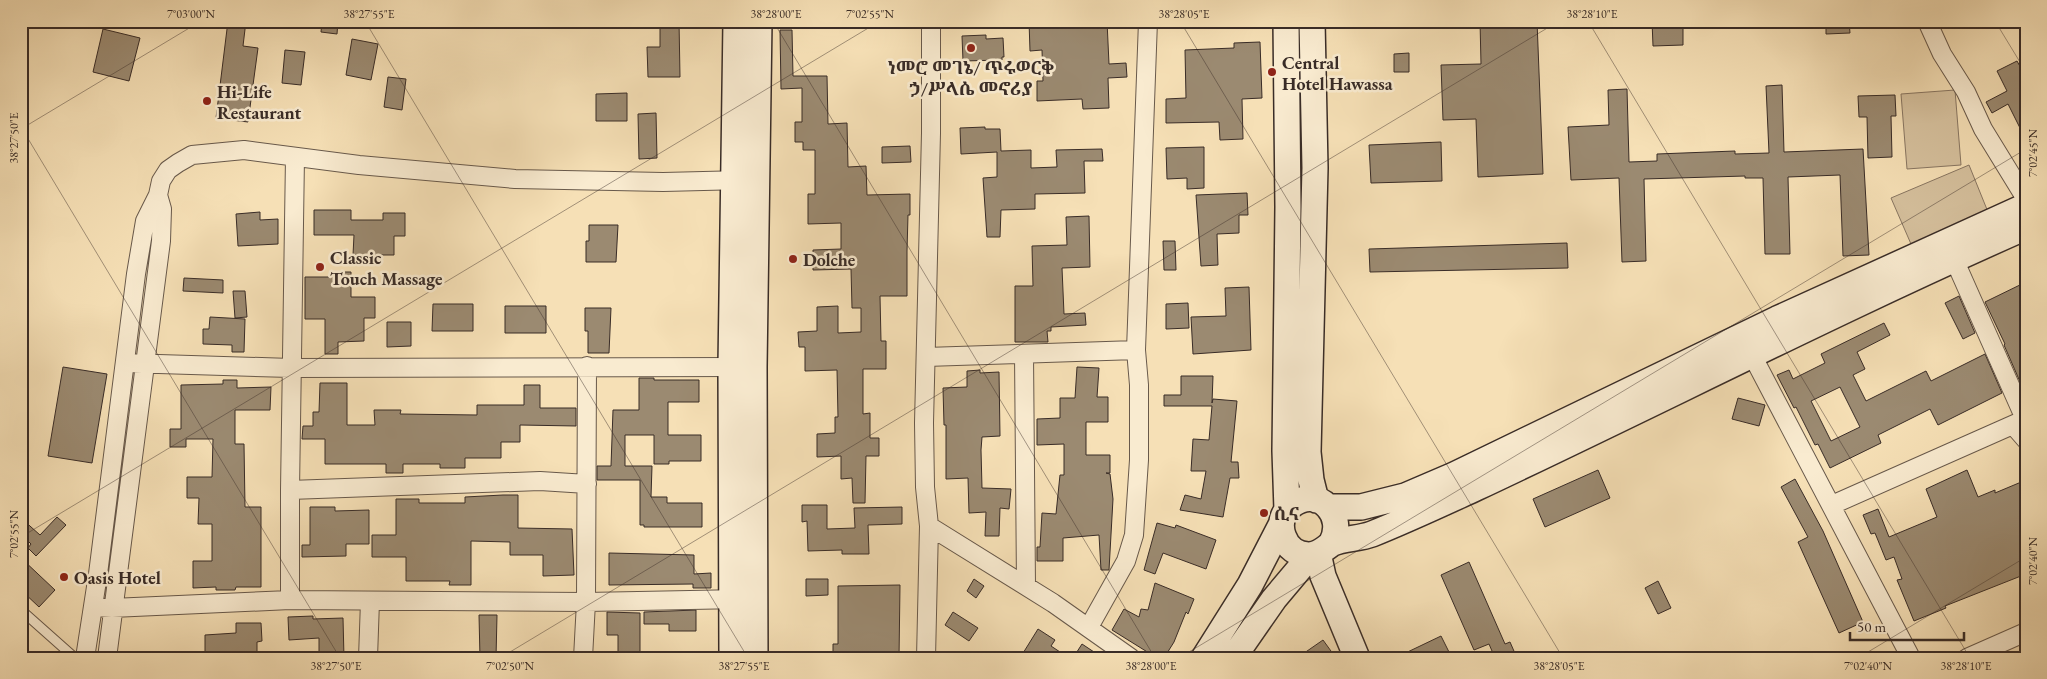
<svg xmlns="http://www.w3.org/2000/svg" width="2047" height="679" viewBox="0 0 2047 679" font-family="'EB Garamond','Noto Serif Ethiopic',serif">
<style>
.pitch{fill:#d6c19e;stroke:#887662}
.building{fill:#9b8a71;stroke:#392c27;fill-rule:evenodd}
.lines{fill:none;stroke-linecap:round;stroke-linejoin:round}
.lane-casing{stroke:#68594b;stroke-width:11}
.street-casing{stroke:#68594b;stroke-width:20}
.secondary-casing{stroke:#392c27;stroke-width:28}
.path{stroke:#392c27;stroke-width:2.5;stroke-dasharray:1 2.5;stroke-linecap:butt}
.lane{stroke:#f9ebd0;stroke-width:9}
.street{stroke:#f9ebd0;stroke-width:18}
.secondary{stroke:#f9ebd0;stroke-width:25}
.ticks{fill:none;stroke:#392c27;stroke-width:1;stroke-opacity:0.45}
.poi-dot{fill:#8f2418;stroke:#f9ebd0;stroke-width:2}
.labels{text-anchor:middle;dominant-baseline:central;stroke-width:5;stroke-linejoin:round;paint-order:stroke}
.poi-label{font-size:18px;font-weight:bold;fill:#392c27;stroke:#f9ebd0;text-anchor:start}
.neatline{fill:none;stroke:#392c27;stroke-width:2}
.ticks-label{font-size:12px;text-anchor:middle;fill:#392c27}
</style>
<rect width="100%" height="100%" fill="#f6e0b6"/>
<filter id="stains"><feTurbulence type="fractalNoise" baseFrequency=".004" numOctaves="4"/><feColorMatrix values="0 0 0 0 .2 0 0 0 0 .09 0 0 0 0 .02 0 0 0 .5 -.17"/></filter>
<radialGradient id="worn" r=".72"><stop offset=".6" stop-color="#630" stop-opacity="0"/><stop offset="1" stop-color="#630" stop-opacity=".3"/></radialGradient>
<path class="pitch" d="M1955,90L1961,165L1907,169L1901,94Z
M1969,165L1988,212L1911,244L1891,198Z"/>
<path class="building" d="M228,21H246L243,46L258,48L248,122L216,118Z
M322,21H338L337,34L321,32Z
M660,21H679L680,77H648L647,47H660Z
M1029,21H1107L1109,64L1126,63L1127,77L1108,78L1109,108L1083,109L1082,99L1037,101V81H1043L1042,50L1030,51Z
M1480,21H1537L1543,174L1478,177L1476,119L1443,120L1441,65L1481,64Z
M1652,21H1683V45L1653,46Z
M1826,21H1849L1850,33L1826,34Z
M103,29L140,38L129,81L93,72Z
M780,30H792L793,76H827L828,124L847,123L848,167L866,166L867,195L910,194V215H908L907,251V296H880L881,341H886V369H863V414L870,413V438H879V456H866L865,503H853L852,478L841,479V456L817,457V434L835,433V417H838L837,370L805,371V347H799L798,332L817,331V307L838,306V333L861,332V308H852L851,269L813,270V250L841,249V223L808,224V194H815V150H803V142H795V122H802V88L781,89Z
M986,35V39L1003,38L1004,57H1002V60L963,61L962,36Z
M352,39L378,44L371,80L346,75Z
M1260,42L1262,98L1242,99L1243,139L1220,140L1219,122L1166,123V99L1186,98L1185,50L1234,48V43Z
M285,50L305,52L301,85L282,83Z
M1409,53V72H1394V54Z
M2017,61L2026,77V140L2008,104L1992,113L1986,102L2007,91L1997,71Z
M388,77L406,79L402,110L384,107Z
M1782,85L1784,152L1863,149L1869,255L1843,256L1840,175L1788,177L1790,254H1765L1763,178H1745V176L1644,179L1646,261L1622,262L1619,178L1571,180L1568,127L1609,125L1608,90L1627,89L1629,162L1657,161V154L1735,151V154L1769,153L1766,86Z
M627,93V121H596V94Z
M1895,95L1896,116H1891L1892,157L1868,158L1867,117H1859L1858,96Z
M656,113L657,158L639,159L638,114Z
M985,127V129H1000L1001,151L1031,150V168L1057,167L1056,150L1102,149L1103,161H1084L1085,193L1035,194V209L1001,210L1000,237H987L983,178L997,177V152L961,154L960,128Z
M1441,142L1442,181L1371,183L1369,145Z
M910,146L911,162L882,163V147Z
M1204,147V188L1187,189V178L1167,179L1166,148Z
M1247,193L1248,215H1239V233L1217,234L1218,265L1201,266L1196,195Z
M314,210H351V220H383V213H405V236H394V255H353L354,235H314Z
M260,212V220L278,219V244L238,246L236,214Z
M1089,216L1090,267L1062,268L1064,314L1085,313L1086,325L1051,327V331H1047L1048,342H1015V286H1033L1032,246L1067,245L1066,217Z
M589,225H618L616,262H586V241H589Z
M1163,241H1175L1176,270H1164Z
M1567,243L1568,268L1370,272L1369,249Z
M339,272H351V297H375V318H364V341L338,342V354H325V319H305V277H339Z
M184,278L223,280V293L183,291Z
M2026,282V381L2021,384L2004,345L2005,344L1985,302Z
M1249,287L1251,350L1193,354L1191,317L1226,316L1225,288Z
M233,291H245L247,317L235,318Z
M1959,296L1975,333L1963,339L1945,303Z
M1188,303L1189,328L1166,329V304Z
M433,304H473V331H432Z
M505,306H546V333H505Z
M585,308H611L609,353H588V331H585Z
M210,317L245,319L244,352H232V345L203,344V329H209Z
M387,322H411V346L387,347Z
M1884,323L1890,335L1857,352L1865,369L1853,375L1866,401L1926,371L1931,381L1985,354L2002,393L1938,425L1930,409L1878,435L1881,443L1830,468L1818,444L1815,445L1796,407L1794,408L1777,375L1789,370L1793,379L1825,363L1821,354ZM1840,387L1860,427L1831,441L1811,401Z
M63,367L107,374L92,463L48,456Z
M1077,367L1099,368L1097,397H1108V422H1086V455H1110V473H1106L1110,474L1113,499L1109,570H1101L1099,535L1063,538V561H1037V547H1040L1042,513L1056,514L1060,475H1064V444L1037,445V419L1060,418V398H1075Z
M980,370V373L999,372L1000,436L982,437L981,450L982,488L1011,489L1009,509L1000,508L999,536H985L986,512L969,513L968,478L946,479V425H944L943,388L967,387V371Z
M1181,376H1213L1212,403L1213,399L1237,401L1231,462H1238L1239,478H1230L1223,517L1180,510L1185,495L1201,499L1206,471H1191L1193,439L1209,440L1212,406H1164V395H1181Z
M639,378H654V380H699V402H668V435H701V461H669V464H654V435H625V466H652L651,497H667V503H702V527H644V525H640V480H597V466H611L613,410H639Z
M223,380H237V388L271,387L270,410H235V444H244L245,507H261V587H236L235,590H216V587L193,588V561H212V524H198L199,498H187V477H212L213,439H186V447H170V429H181V385L223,384Z
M320,383H347V425H375L374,410H401L400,414L477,415V405H524V385H540V408H576V426L520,425V442H501V458H465V468H440V464H403V473H386V464H325V439H302L303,426H313V412H319Z
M1738,398L1765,405L1759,426L1732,419Z
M1598,470L1610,498L1545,527L1533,499Z
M1967,470L1978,497L1995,490V493L2026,480V574L1945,606L1946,608L1914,621L1897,580L1902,579L1894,557L1886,560L1875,533L1871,534L1863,515L1878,509L1889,537L1937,517L1926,489Z
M1795,479L1823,531L1863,622L1839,633L1798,542L1808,537L1781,487Z
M503,495H518V528L572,529L574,575L543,576V555H510V542L471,541V585H449L450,581H406V557H372V535H396V499H419V503H465V497Z
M802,505H827V529L855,528L854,508L902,507V524L868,525L869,554H842V550L808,551L807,521L802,522Z
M310,507H335V511L369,510V544H346V556L302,557V545H310Z
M57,517L66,525L36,556L28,548L31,544L21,534V518L40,535Z
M1157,523L1175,528L1176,525L1216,540L1206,569L1163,553L1155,574L1144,570Z
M609,553L694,555V574L711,573V588H693V584L609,585Z
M21,558L55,590L39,607L21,590Z
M1469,562L1505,644L1510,642L1517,658H1495L1489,644L1474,650L1441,575Z
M806,579H828V595L806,596Z
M974,579L984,586L976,598L967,591Z
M1658,581L1671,608L1658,614L1645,588Z
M1155,583L1194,599L1188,614L1186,612L1174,642L1164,658H1157L1112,630L1124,609L1139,617L1141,609L1148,610Z
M900,585L899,658H833V644H838V586Z
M696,610V631H669V624H644V612Z
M607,612L640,613V658H618V635H607Z
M953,612L978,628L969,641L945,625Z
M479,615H497L496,658H480Z
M313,616V619L343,618L344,658H319V638L289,640L288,617Z
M236,623H261L262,641L257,642V658H232V652L205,653V635L236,633Z
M1038,629L1055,640L1051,646L1069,658H1020Z
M1441,636L1452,658H1395Z
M1323,640L1336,658H1297Z
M1082,644L1103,658H1073Z"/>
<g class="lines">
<g class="lane-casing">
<path id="lane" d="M21,610L75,658"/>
</g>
<g class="street-casing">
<path id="street" d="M1927,21L1942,54L1966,92L1983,129L2026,199
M1954,259L2025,419
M1024,354L1026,586
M1752,355L1911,658
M926,357L1136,350
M126,363L291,368L741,367
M2013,425L2026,440
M290,490L540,481L587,484
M1832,505L2026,419
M929,526L1053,603L1131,658
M290,600V490L295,157
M93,607L112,608L290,600L586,602L742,599
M1089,627L1126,561L1134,535L1139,460V385L1136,350L1148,21
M85,658L98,574L136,274L145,221L158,195L161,181L168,170L178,163L192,155L244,150L359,165L515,179L663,182L744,180
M107,658L161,241L162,209L158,195
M368,658L370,601
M583,658L586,602L587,366
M926,658L929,526L925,487L924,423L931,133V21
M1967,658L2026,632"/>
</g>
<g class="secondary-casing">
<path id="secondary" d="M1286,21L1288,207L1285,451L1287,510
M1312,21L1315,168L1308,452L1311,480L1316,500
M1329,507H1361L1405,496L1454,475L1777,319L2026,206
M1331,544C1347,516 1319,485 1292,505C1271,521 1284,556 1310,555C1320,554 1324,549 1331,544C1342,538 1359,539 1372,534C1407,520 1441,504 1476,488C1659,402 1840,309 2026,227
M1318,553L1323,576L1357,658
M732,658L731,366L736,21
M755,658L754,367L759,21
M1204,658L1250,585L1281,525
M1233,658L1274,599L1311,555"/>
</g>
<path class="path" d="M174,21L175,22"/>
<use href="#lane" class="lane"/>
<use href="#street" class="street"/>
<use href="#secondary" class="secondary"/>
</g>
<path class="ticks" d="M365,21L748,658M773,21L1155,658M1180,21L1563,658M1588,21L1970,658M1995,21L2026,72M21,127L340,658M21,129L201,21M21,537L880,21M500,658L1559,21M1179,658L2026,149M1858,658L2026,557"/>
<g class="poi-dot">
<circle cx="971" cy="48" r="5"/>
<circle cx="1272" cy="72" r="5"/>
<circle cx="207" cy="101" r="5"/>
<circle cx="793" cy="259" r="5"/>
<circle cx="320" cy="267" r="5"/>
<circle cx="1264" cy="513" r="5"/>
<circle cx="64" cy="577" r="5"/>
</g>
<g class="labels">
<g class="poi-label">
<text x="1282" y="62">Central<tspan x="1282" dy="21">Hotel Hawassa</tspan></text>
<text x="971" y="67" text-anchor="middle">ነመሮ መገኔ/ ጥሩወርቅ<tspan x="971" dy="21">ኃ/ሥላሴ መኖሪያ</tspan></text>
<text x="217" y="91">Hi-Life<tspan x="217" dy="21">Restaurant</tspan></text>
<text x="330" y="257">Classic<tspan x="330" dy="21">Touch Massage</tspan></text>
<text x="803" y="259">Dolche</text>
<text x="1274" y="513">ሲና</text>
<text x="74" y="577">Oasis Hotel</text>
</g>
</g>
<rect width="2047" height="679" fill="none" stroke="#f6e0b6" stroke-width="55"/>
<path d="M1850 632v8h114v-8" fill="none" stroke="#392c27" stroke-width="2.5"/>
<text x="1857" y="632" font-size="15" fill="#392c27" stroke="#f9ebd0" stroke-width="4" paint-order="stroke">50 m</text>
<rect x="28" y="28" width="1992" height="624" class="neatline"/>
<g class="ticks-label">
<text x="191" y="18">7°03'00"N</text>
<text x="369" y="18">38°27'55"E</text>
<text x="776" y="18">38°28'00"E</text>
<text x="870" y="18">7°02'55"N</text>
<text x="1184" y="18">38°28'05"E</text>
<text x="1592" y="18">38°28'10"E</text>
<text transform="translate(14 138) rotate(-90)" y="4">38°27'50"E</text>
<text transform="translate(2033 153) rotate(-90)" y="4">7°02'45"N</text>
<text transform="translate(14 534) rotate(-90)" y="4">7°02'55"N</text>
<text transform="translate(2033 561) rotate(-90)" y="4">7°02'40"N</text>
<text x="336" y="670">38°27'50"E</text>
<text x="510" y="670">7°02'50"N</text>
<text x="744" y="670">38°27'55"E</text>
<text x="1151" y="670">38°28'00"E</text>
<text x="1559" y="670">38°28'05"E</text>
<text x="1868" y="670">7°02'40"N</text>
<text x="1966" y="670">38°28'10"E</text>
</g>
<rect width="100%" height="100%" filter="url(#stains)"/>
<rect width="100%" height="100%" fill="url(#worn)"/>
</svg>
